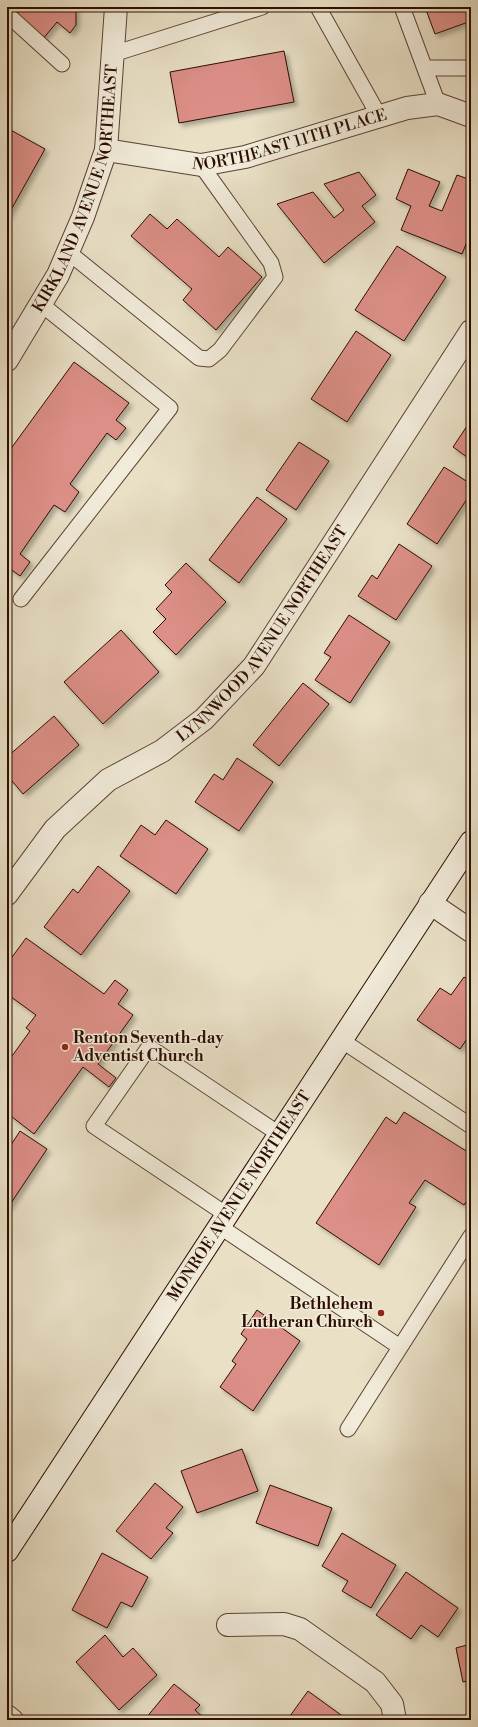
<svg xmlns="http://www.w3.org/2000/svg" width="478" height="1727" viewBox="0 0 478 1727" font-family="'Libre Bodoni',serif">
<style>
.building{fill:#dc8f87;stroke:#2c0d00;filter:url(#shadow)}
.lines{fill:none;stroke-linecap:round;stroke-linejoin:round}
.lane-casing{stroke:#5b4232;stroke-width:17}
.street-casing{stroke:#5b4232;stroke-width:24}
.secondary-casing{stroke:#2c0d00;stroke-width:24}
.lane{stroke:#f1ebda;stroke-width:15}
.street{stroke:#f1ebda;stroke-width:22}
.secondary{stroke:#f1ebda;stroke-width:22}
.poi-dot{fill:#8f2418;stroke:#f1ebda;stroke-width:1.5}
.labels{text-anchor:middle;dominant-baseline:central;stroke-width:3;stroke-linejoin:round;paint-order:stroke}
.street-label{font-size:16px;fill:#2c0d00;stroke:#f1ebda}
.poi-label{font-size:16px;font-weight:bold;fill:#2c0d00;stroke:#f1ebda;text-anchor:start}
</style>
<defs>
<filter id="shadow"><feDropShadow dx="3.5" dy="3.5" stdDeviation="2" flood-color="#0004"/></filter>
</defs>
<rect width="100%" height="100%" fill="#e9e0c6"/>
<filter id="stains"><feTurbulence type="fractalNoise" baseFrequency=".005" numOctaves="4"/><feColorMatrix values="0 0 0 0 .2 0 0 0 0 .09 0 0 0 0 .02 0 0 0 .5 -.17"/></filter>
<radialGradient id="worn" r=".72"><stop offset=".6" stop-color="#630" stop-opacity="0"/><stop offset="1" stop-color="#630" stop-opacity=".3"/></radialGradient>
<path class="building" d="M18,7H76V25L70,33L57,22L42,40L18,19Z
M425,7H471V21L435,34Z
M284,51L294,102L179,123L170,72Z
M7,128L45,149L7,217Z
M408,169L440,182L429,206L442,211L457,175L471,180V232L462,254L401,230L411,206L396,199Z
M359,172L376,195L362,206L375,222L324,263L277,204L313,192L334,218L344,210L324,184Z
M150,214L167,229L177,219L219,257L228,247L262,277L216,330L183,300L192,289L131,236Z
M397,246L446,277L404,341L355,310Z
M356,331L391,355L347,422L311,399Z
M74,362L129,403L116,420L126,428L116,440L107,433L70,484L79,492L65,512L54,505L20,554L30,562L20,576L9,568L7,571V454Z
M471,420V460L453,447Z
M299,442L329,461L296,510L266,490Z
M444,467L471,484V493L437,544L407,524Z
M257,497L287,519L239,583L209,560Z
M399,544L432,566L396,620L358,596L372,575L377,579Z
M186,563L226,602L176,655L153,632L166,619L156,609L172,592L165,585Z
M349,615L390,642L350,703L315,680L331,657L324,653Z
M121,630L159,672L103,724L64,682Z
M303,683L329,704L279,766L253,745Z
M54,716L79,745L23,794L7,775V757Z
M237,758L273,782L239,831L195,802L214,774L223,780Z
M166,820L208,849L176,894L120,856L141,825L155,835Z
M98,866L130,891L81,955L44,927L73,889L78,893Z
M26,938L104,994L115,980L128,990L118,1004L133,1015L98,1064L116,1078L109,1087L83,1067L34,1134L7,1113V1063L30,1031L26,1028L36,1015L7,994V964Z
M464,977L471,982V1033L460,1049L417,1020L440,988L451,995Z
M404,1112L471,1154V1200L468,1199L464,1205L425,1180L409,1203L416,1207L379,1265L316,1223L386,1117L396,1124Z
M20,1131L47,1149L7,1209V1151Z
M257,1310L300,1341L253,1411L220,1387L236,1364L232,1361L247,1339L241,1334Z
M242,1449L258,1491L197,1513L181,1471Z
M155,1483L183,1507L166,1528L173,1533L151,1559L116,1531Z
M270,1485L332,1508L318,1546L256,1523Z
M342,1533L396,1565L371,1608L342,1591L348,1581L322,1566Z
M102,1553L148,1577L132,1607L121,1602L107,1628L72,1610Z
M406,1572L458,1608L438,1637L421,1625L411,1639L376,1615Z
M105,1635L123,1657L133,1648L157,1675L119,1710L76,1662Z
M471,1644V1680L463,1682L456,1648Z
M174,1684L200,1705L195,1710L206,1720H148L146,1718Z
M308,1691L341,1715L337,1720H287Z"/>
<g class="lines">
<g class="lane-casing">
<path id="lane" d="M318,7L379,116
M402,7L438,104
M7,14L62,64
M113,54L262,7
M425,68H471
M68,252L199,358L209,359L220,350L275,277L271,263L201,165
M21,599L170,408L41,304
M341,1040L471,1126
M227,1215L94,1126L149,1047L279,1134
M219,1226L400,1347
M348,1429L471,1236"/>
</g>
<g class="street-casing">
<g id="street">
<path id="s1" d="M106,150L201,165L245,157L407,108L438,104L471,116"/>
<path id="s2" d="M7,360L58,275L83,217L106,150L116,7"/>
<path id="s3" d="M7,894L55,829L108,780L162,751L204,719L254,666L471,331"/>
<path d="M430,903L471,931"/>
<path d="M228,1625L284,1624L300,1629L375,1682L392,1704L395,1720"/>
<path d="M7,1716L12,1720"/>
</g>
</g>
<g class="secondary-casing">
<g id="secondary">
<path id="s4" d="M7,1551L471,842"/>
</g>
</g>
<use href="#lane" class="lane"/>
<use href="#street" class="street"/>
<use href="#secondary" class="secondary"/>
</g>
<g class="poi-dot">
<circle cx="65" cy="1047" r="4"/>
<circle cx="381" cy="1313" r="4"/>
</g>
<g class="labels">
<g class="street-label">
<text stroke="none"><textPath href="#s1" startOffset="188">NORTHEAST 11TH PLACE</textPath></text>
<text stroke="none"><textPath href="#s2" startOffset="188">KIRKLAND AVENUE NORTHEAST</textPath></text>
<text stroke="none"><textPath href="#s3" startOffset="370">LYNNWOOD AVENUE NORTHEAST</textPath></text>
<text stroke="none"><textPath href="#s4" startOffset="424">MONROE AVENUE NORTHEAST</textPath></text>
</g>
<g class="poi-label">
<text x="73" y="1038">Renton Seventh-day<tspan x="73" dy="18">Adventist Church</tspan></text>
<text x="373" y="1304" text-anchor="end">Bethlehem<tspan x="373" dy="18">Lutheran Church</tspan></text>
</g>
</g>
<rect width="478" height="1727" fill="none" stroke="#e9e0c6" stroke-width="24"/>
<rect x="8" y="8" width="462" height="1711" fill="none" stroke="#2c0d00" stroke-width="2"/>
<rect x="12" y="12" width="454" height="1703" fill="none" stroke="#2c0d00"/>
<rect width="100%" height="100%" filter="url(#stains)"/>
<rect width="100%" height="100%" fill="url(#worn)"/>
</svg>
